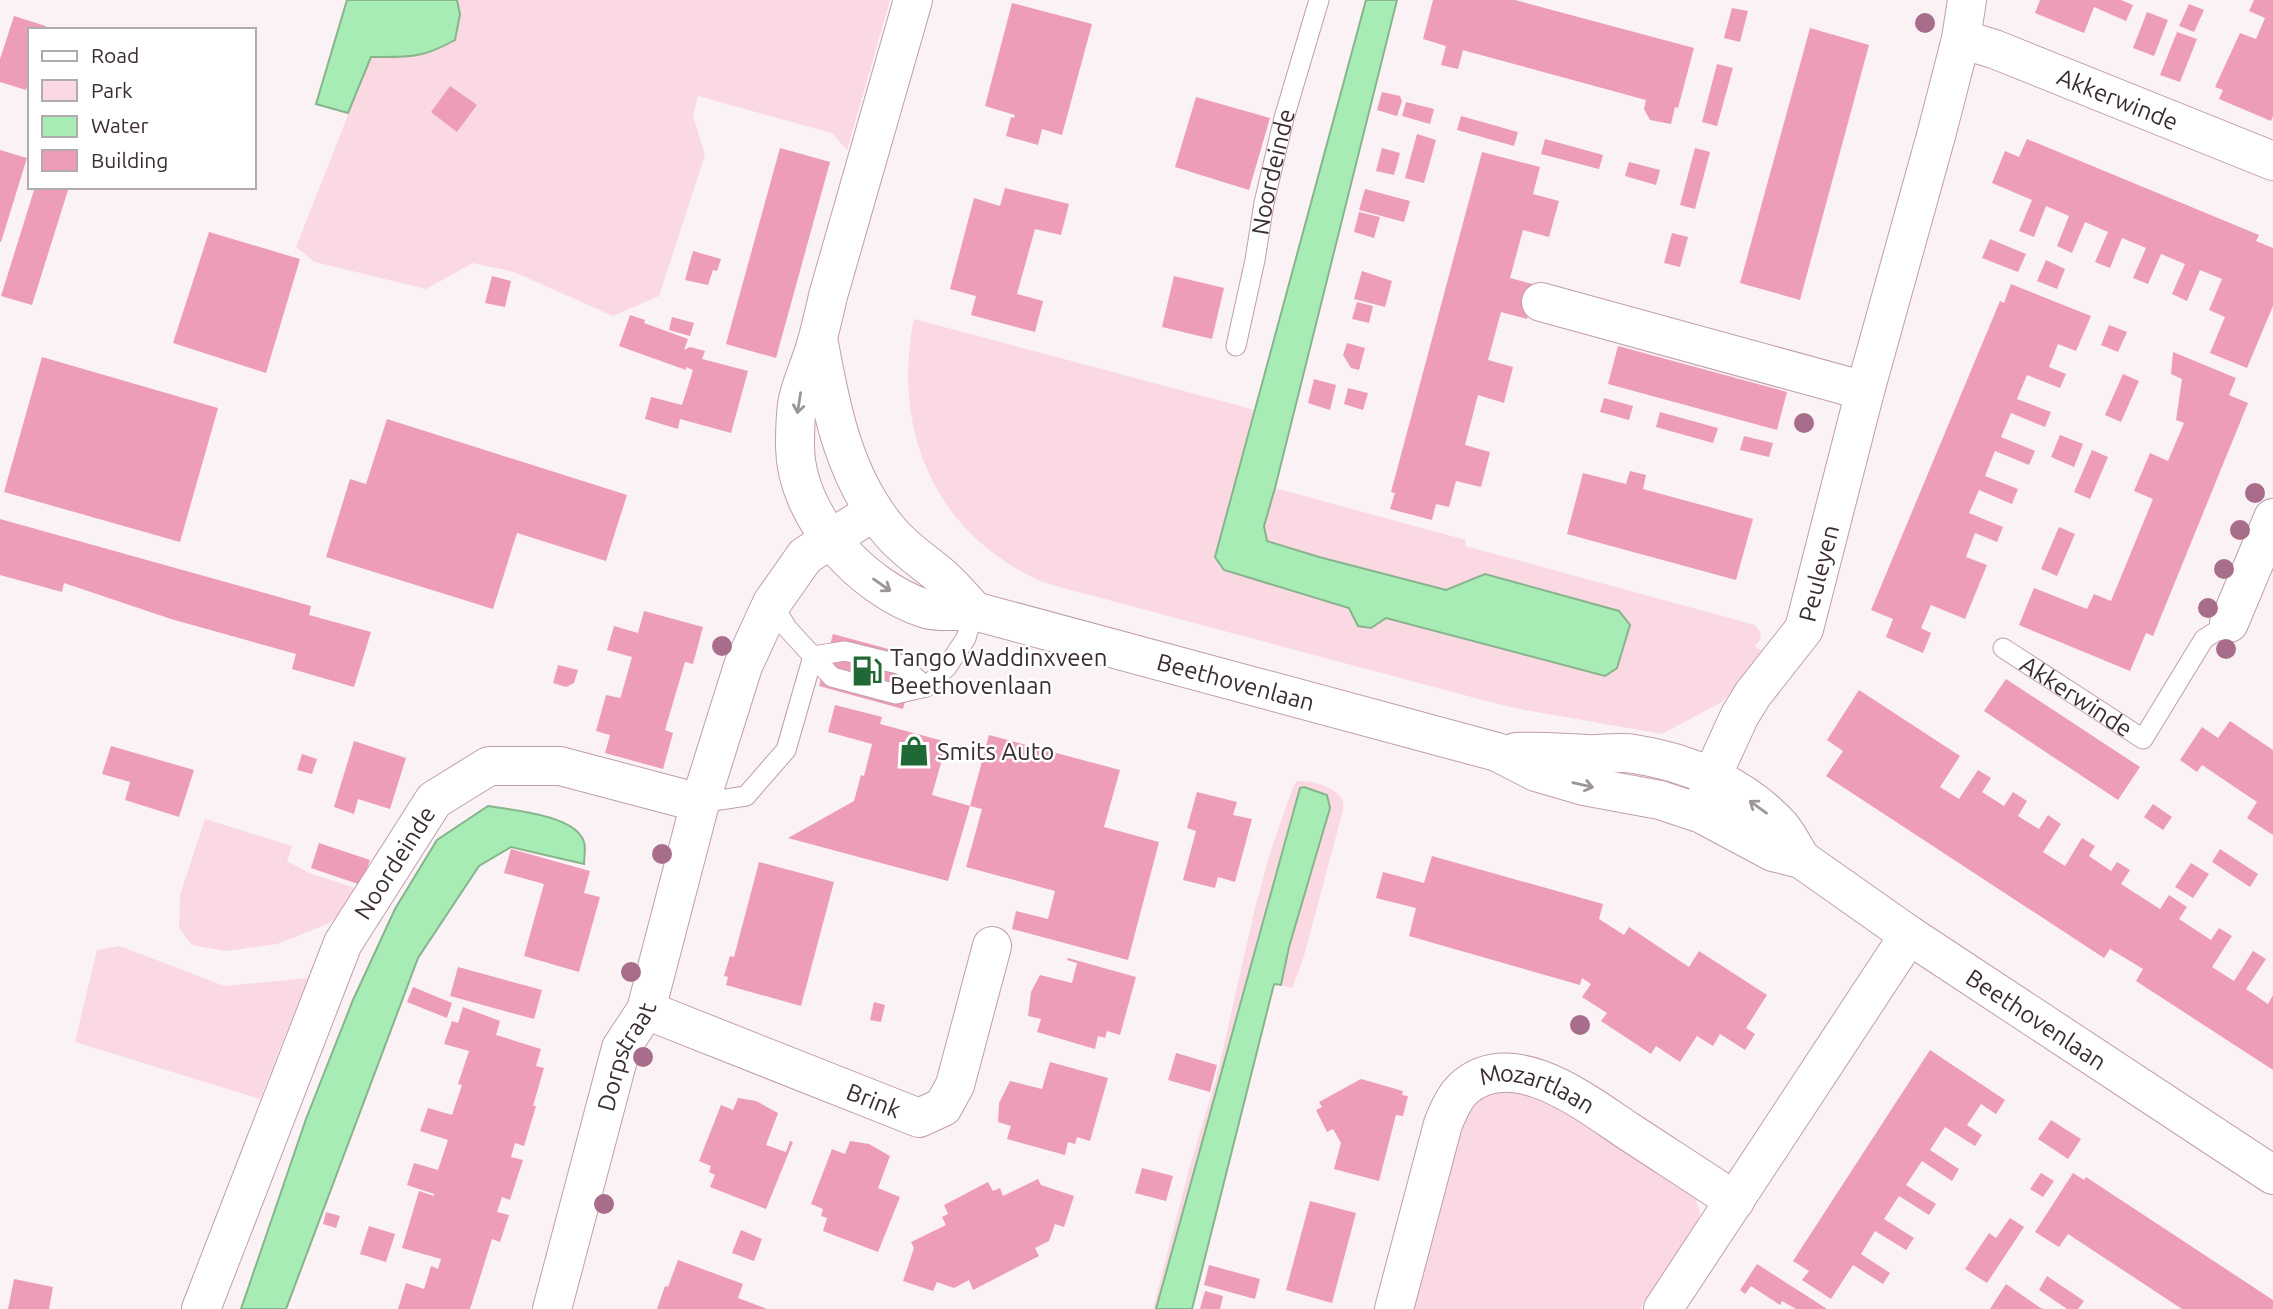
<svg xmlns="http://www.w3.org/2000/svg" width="2273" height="1309" viewBox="0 0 2273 1309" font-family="Ubuntu,sans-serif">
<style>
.green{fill:#fad9e3}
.water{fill:#a8ecb5;stroke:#87b38d;stroke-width:2}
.building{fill:#ee9db8}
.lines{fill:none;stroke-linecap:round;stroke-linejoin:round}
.service-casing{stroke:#c19ea9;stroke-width:21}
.minor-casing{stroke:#c19ea9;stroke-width:40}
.secondary-casing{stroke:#c19ea9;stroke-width:40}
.service{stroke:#fff;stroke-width:19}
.minor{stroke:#fff;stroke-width:38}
.secondary{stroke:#fff;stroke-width:38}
.tree{fill:#a86d8a}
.oneway{stroke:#9d9698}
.labels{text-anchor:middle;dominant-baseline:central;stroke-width:5;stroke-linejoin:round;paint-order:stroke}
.street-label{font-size:24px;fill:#3b2d31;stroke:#fff}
.poi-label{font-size:24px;fill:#3b2d31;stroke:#fff;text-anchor:start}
</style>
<rect width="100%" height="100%" fill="#faf2f4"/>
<path class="green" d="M457,0H890L847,150L832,133L698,96L693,116L705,155L659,296L613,316L514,272L473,263L426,289L315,262L296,247L371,57H414L458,2Z
M914,319L1255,410L1215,557L1224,570L1349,608L1371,627L1385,618L1605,676L1619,611L1485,574L1446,590L1319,557L1267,541L1264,527L1275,488L1466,540L1465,546L1755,625L1761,634L1760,640L1755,646L1765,654L1722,702L1662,734L1509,707L1045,583C936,536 891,432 914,319Z
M1297,781C1309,780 1335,786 1341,798C1344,802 1343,805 1343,810L1304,956L1292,988L1281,985L1289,947L1304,787L1300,789L1156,1309H1153L1189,1169L1217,1076L1255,908L1271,850L1293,787Z
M205,819L292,846L287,861L309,873L361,890L330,923L277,944L226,951L192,945L179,928L180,895Z
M120,946L224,986L308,978L260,1099L75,1042L97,950Z
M1501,1091L1538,1095L1696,1199L1700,1213L1698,1221L1640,1309H1411L1458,1129C1471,1108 1477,1099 1501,1091Z"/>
<path class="water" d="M347,0H457L460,14L455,40C421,59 408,57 371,57L348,113L316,104Z
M1366,0H1397L1275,488L1264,526L1267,541L1319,557L1446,590L1485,574L1619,611L1630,625L1617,668L1605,676L1386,618L1371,628L1358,626L1349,608L1224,570L1215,557Z
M1304,787L1327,795L1330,808L1289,947L1281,985L1274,984L1192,1309H1156L1300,788Z
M488,806C512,810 576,815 584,842C586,848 584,857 584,864L511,847L479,866L418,958L286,1309H241L306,1119L353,1000L395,909L437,840Z"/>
<path class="building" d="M1433,0H1515L1694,48L1678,108L1675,107L1671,124L1650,120L1644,109L1646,100L1466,51L1463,50L1458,69L1441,65L1446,46L1423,39Z
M2040,0H2121L2133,5L2126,21L2094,7L2084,33L2035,13Z
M2254,0H2273V116L2271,121L2219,99L2223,90L2215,87L2240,33L2256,39L2265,18L2249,11Z
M1012,3L1092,24L1062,135L1042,129L1038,145L1006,136L1011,117L1014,118L1015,115L985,106Z
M2189,4L2204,10L2194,32L2179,26Z
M1732,8L1748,11L1740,42L1724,38Z
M2147,12L2168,20L2154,56L2133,48Z
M14,16L46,26L45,30H30V79L26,90L0,82V59Z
M1810,28L1869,45L1800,300L1740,283Z
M2177,32L2197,39L2180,82L2160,75Z
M1717,64L1733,68L1717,126L1702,122Z
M450,86L477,105L457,132L431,112Z
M1382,92L1400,96L1402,101L1397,116L1377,110Z
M1196,97L1270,118L1249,190L1175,167Z
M1406,102L1434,109L1430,124L1402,116Z
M1461,116L1518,132L1514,146L1457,130Z
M1417,134L1436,140L1424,183L1405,178Z
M1545,139L1603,155L1599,169L1541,154Z
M2027,139L2259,235L2256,241L2273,248V306L2247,368L2210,353L2225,317L2209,310L2222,279L2200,270L2187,301L2172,294L2185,264L2161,254L2148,284L2133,278L2146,248L2122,238L2110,268L2095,262L2108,232L2085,222L2072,253L2057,246L2069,216L2046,206L2034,237L2019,231L2032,200L1992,183L2005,151L2019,157Z
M780,148L830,162L776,358L726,344Z
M1382,148L1400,153L1394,175L1376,171Z
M1695,148L1710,152L1695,209L1680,205Z
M0,150L27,158L1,242H0Z
M1482,152L1540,167L1533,194L1559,201L1549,237L1523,230L1510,278L1536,285L1527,319L1501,312L1488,360L1513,367L1504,403L1478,395L1465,445L1490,452L1481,487L1456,481L1449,507L1436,504L1432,520L1390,509L1395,493L1391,492Z
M1629,162L1660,170L1656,185L1625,176Z
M35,187H69L32,305L1,296Z
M1005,188L1069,204L1061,235L1035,229L1017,294L1043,301L1035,332L971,315L976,296L950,289L974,198L1000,206Z
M1365,189L1410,201L1404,222L1359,210Z
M1359,212L1380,217L1374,238L1354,232Z
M209,232L300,259L266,373L173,343Z
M1672,233L1688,237L1680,267L1664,263Z
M1990,239L2026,254L2018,272L1982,258Z
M693,251L721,259L717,271L713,270L708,285L685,280Z
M2046,260L2065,269L2057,289L2037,281Z
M1362,271L1392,281L1385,307L1354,299Z
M492,276L511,281L505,307L485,303Z
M1174,276L1224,288L1212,339L1162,327Z
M2011,284L2091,316L2076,351L2058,344L2049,367L2066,374L2060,388L2027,375L2017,399L2051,412L2045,427L2011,413L2001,437L2035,451L2029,465L1995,451L1985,476L2018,489L2012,504L1979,490L1969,513L2003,527L1997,542L1975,533L1966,557L1987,565L1965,619L1931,605L1921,628L1931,633L1923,653L1886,637L1893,619L1871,610L2000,301L2004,303Z
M1357,302L1373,306L1369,323L1352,319Z
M630,315L645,320L644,323L688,339L684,350L690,347L705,351L702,359L748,371L731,433L680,419L678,429L645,419L651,397L682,405L693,370L686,367V370L619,346Z
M672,317L694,323L690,336L669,330Z
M2109,325L2127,332L2118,352L2101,345Z
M1347,343L1365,348L1359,370L1351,368L1343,355Z
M1618,346L1787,392L1777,430L1608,384Z
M2173,352L2236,378L2229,395L2248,403L2153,636L2146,633L2130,671L2019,625L2034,588L2087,609L2094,594L2111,601L2153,499L2134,491L2150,453L2168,461L2184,423L2176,420L2182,379L2171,374Z
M42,357L218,408L180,542L4,492Z
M2123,374L2139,381L2121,422L2105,415Z
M1314,379L1336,385L1330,410L1308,403Z
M1348,388L1368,393L1363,410L1344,404Z
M1604,398L1633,406L1629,420L1600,412Z
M1660,412L1718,428L1713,443L1656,427Z
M387,419L627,495L606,561L517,533L493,609L326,557L350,479L366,484Z
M2060,435L2083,444L2074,467L2051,457Z
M1744,436L1773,443L1769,457L1740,450Z
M2092,450L2108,457L2090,499L2074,492Z
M1630,471L1646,475L1643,489L1753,519L1736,580L1567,534L1583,473L1626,484Z
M0,519L311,606L309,615L371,632L354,687L292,669L296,654L171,619L64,583L62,592L0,575Z
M2059,527L2075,534L2057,576L2041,569Z
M644,611L703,627L693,664L685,662L665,730L673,733L663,769L605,753L610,735L596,731L606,695L620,698L621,696L632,657L607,650L614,626L638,633Z
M833,634L918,657L903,709L819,686Z
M558,665L578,670L574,683L566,687L553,683Z
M2006,679L2140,767L2118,800L1984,711Z
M1859,690L1960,756L1940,787L1959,799L1978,770L1991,778L1982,792L2004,806L2013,792L2027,801L2018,816L2039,829L2048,815L2061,824L2043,852L2065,866L2082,838L2095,846L2089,856L2111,871L2117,862L2130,870L2121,884L2160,909L2169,895L2187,907L2179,919L2211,940L2219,928L2232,936L2212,967L2234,981L2253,951L2266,959L2246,989L2268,1004L2273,995V1070L2136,981L2143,969L2110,949L2104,958L1826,776L1843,751L1827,740Z
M835,705L882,717L880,724L947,742L932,795L970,806L989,735L1120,770L1104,827L1159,842L1128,960L1012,929L1016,911L1048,919L1055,891L966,867L982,809L970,806L948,881L788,838L854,801L861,775L864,776L872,744L828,732Z
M2230,721L2273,750V835L2247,818L2257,802L2202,765L2197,772L2180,760L2202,727L2218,738Z
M354,741L406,758L390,809L358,799L354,814L334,807Z
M111,746L194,770L179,817L125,800L130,782L102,774Z
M302,754L317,759L312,774L297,770Z
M1197,792L1237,802L1233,815L1252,819L1235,882L1218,877L1215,888L1183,880L1196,831L1187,828Z
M2153,804L2172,817L2163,830L2144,817Z
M319,843L370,860L361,885L311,868Z
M511,849L590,871L584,893L600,897L579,972L524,956L544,884L504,873Z
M2220,849L2258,874L2250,887L2212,862Z
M1432,856L1603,904L1599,919L1624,935L1629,927L1689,967L1699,951L1767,995L1746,1028L1755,1034L1745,1050L1720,1034L1713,1046L1697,1036L1680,1062L1656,1046L1651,1054L1601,1021L1607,1013L1582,997L1591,984L1582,978L1580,985L1409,936L1416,908L1376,898L1383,872L1424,883Z
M759,862L834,882L801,1006L726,985L728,977L724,976L730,956L734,957Z
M2191,863L2209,874L2193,898L2175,887Z
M1068,958L1136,977L1120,1035L1107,1031L1105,1038L1098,1036L1095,1049L1037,1032L1041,1019L1028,1016L1031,992L1040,975L1072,983L1077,963L1067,960Z
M458,967L542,990L534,1019L450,996Z
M413,987L452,1003L447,1018L407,1002Z
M874,1002L885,1005L881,1022L870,1020Z
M463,1007L500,1021L496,1035L541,1049L536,1066L544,1068L533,1106H536L524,1146L515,1143L511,1157L523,1160L510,1200L502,1197L497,1212L509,1215L500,1242L492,1239L470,1309H398L406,1283L424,1289L431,1266L438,1269L441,1259L402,1248L419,1191L434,1196V1194L407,1185L414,1163L438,1170L448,1140L420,1131L428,1108L452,1115L462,1085L458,1084L469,1051L444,1044L452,1021L458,1023Z
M1930,1050L2005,1100L1996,1114L1981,1104L1967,1125L1982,1135L1975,1146L1945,1127L1930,1150L1959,1169L1952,1181L1922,1161L1906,1185L1936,1204L1929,1215L1899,1196L1884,1219L1914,1238L1906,1250L1875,1231L1861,1254L1890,1273L1883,1284L1853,1265L1831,1299L1802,1280L1809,1271L1793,1261Z
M1176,1053L1217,1065L1210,1092L1168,1080Z
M1050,1062L1108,1078L1090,1141L1077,1137L1075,1144L1068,1142L1065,1155L1007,1139L1011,1126L998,1122L999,1103L1010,1081L1042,1089Z
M1361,1079L1403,1091L1402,1095L1408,1096L1403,1116L1396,1115L1379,1181L1334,1169L1341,1143L1333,1129L1327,1132L1316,1110L1322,1107L1319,1102Z
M738,1098L756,1101L778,1113L766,1145L786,1152L790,1141L793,1142L766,1209L710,1187L715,1175L709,1172L711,1166L699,1161L721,1105L733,1110Z
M2051,1120L2081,1139L2068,1159L2038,1139Z
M850,1141L869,1144L890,1156L878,1188L900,1197L878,1252L823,1231L827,1218L821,1216L823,1209L811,1204L832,1149L845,1154Z
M1142,1168L1173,1176L1166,1201L1135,1193Z
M2041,1173L2054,1181L2043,1197L2030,1189Z
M2073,1173L2084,1180L2086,1177L2273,1300V1309H2182L2068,1234L2059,1247L2035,1232Z
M1038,1179L1041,1185L1074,1196L1064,1227L1055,1224L1049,1241L1035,1248L1039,1256L973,1290L969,1280L954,1288L937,1282L933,1291L903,1281L914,1248L911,1242L946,1225L942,1217L948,1214L944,1205L988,1182L993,1191L1000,1188L1003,1196Z
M1310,1201L1356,1213L1332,1303L1286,1290Z
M326,1212L340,1216L336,1228L323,1224Z
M2010,1218L2024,1227L1987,1283L1965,1269L1989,1233L1996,1238Z
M369,1226L395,1234L386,1262L360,1254Z
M741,1230L762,1239L754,1261L732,1253Z
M678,1260L743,1284L738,1298L767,1309H657L665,1286L668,1287Z
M1757,1264L1810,1298L1827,1309H1796L1782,1301L1780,1305L1751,1286L1745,1294L1740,1290Z
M1209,1265L1260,1279L1255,1299L1204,1285Z
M2047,1276L2084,1301L2078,1309H2067L2039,1290Z
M14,1279L53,1287L49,1309H8Z
M2006,1284L2039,1307L2043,1309H1990Z
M1205,1291L1223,1296L1220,1309H1200Z"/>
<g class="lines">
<g class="service-casing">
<g id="service">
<path id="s1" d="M1236,346L1255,260L1264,203L1284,118L1319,0"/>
<path d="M772,603L787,628L832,677L896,694L926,687L947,667L966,638L974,611"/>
<path id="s2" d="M2003,648L2143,739L2204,639L2229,623"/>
<path d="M700,803L746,796L786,750L813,656L845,651L902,665L926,687"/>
</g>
</g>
<g class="minor-casing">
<g id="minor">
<path id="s3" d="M1961,39L1994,49L2273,161"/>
<path d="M1541,302L1865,391"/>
<path d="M2229,623L2273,518"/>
<path id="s4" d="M1704,809L1712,776L1740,715L1753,694L1804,629L1865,391L1937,132L1961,39L1967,0"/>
<path id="s5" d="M646,1010L919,1118L943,1107L955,1085L992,946"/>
<path id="s6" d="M201,1309L343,943L434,800L489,766H560L700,803"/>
<path id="s7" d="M552,1309L621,1048L646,1010L700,803L743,666L772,603L805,556L874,511"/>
<path id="s8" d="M1394,1309L1443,1124C1448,1112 1454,1097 1464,1088C1513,1045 1586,1103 1628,1131C1663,1154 1699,1177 1735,1201"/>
<path d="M1663,1309L1909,935"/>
</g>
</g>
<g class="secondary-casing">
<g id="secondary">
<path id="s9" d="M913,0L828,296C824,314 820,331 815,348C810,365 802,382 798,399C795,414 795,432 795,447C796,517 862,588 926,609C940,613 959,610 974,611L1497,752L1536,772L1584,786L1660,800L1702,814L1773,852L1801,859L1909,935L2273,1175"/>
<path d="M819,343C831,410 845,480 891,533C905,549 920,559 936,572C950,583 962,597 974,611"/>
<path d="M1516,752C1540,751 1562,753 1586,754C1602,755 1619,751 1634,754C1688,762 1744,786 1781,827C1789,837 1795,849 1801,859"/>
</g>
</g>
<use href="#service" class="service"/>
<use href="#minor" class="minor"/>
<use href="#secondary" class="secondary"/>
</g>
<g class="tree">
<circle cx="1925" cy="23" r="10"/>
<circle cx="1804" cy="423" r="10"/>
<circle cx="2255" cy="493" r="10"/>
<circle cx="2240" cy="530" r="10"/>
<circle cx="2224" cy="569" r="10"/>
<circle cx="2208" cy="608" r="10"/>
<circle cx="722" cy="646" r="10"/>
<circle cx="2226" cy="649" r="10"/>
<circle cx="662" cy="854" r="10"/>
<circle cx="631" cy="972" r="10"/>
<circle cx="1580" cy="1025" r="10"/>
<circle cx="643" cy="1057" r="10"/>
<circle cx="604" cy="1204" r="10"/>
</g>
<defs><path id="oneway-shaft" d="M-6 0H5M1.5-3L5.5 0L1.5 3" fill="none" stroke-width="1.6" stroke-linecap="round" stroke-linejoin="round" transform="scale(1.75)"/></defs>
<g class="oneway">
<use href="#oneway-shaft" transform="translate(799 403) rotate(99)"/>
<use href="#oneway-shaft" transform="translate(882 585) rotate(35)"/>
<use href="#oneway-shaft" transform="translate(1583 785) rotate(13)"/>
<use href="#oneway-shaft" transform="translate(1758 807) rotate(-144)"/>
</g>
<defs>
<g id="fuel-bare" transform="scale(2.415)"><path d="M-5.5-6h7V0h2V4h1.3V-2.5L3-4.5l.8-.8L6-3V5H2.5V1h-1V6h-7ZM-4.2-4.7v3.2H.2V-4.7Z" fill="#206835" stroke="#fff" stroke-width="2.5" paint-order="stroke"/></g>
<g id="shop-bare" transform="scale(2.415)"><path d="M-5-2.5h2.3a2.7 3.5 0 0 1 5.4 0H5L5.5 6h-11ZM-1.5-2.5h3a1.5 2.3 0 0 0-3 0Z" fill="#206835" stroke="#fff" stroke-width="2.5" paint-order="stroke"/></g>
</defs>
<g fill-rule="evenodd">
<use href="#fuel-bare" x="867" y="671"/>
<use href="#shop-bare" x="914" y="751"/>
</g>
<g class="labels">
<g class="street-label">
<text stroke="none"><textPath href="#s3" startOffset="168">Akkerwinde</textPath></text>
<text stroke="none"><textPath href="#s1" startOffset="178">Noordeinde</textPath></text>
<text stroke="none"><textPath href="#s4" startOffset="266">Peuleyen</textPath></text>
<text stroke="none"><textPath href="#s9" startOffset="1003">Beethovenlaan</textPath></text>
<text stroke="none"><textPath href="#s2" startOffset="88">Akkerwinde</textPath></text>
<text stroke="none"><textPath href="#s6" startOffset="488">Noordeinde</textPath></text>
<text stroke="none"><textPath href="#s9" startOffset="1883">Beethovenlaan</textPath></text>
<text stroke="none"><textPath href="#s7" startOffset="264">Dorpstraat</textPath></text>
<text stroke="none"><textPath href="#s8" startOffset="313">Mozartlaan</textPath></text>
<text stroke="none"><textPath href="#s5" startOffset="245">Brink</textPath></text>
</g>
<g class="poi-label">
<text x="890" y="657">Tango Waddinxveen<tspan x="890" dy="28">Beethovenlaan</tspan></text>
<text x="937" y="751">Smits Auto</text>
</g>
</g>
<rect x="28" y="28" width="228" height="161" fill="#ffffff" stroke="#b1abad" stroke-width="2"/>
<rect x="42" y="51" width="35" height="10" fill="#ffffff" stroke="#b1abad" stroke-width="2"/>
<text x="91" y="63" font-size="21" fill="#3b2d31">Road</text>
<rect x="42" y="80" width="35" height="21" fill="#fad9e3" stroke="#b1abad" stroke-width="2"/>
<text x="91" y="98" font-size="21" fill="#3b2d31">Park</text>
<rect x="42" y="116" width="35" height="21" fill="#a8ecb5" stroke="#b1abad" stroke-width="2"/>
<text x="91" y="133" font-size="21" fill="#3b2d31">Water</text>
<rect x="42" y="150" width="35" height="21" fill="#ee9db8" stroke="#b1abad" stroke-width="2"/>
<text x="91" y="168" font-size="21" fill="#3b2d31">Building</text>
</svg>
